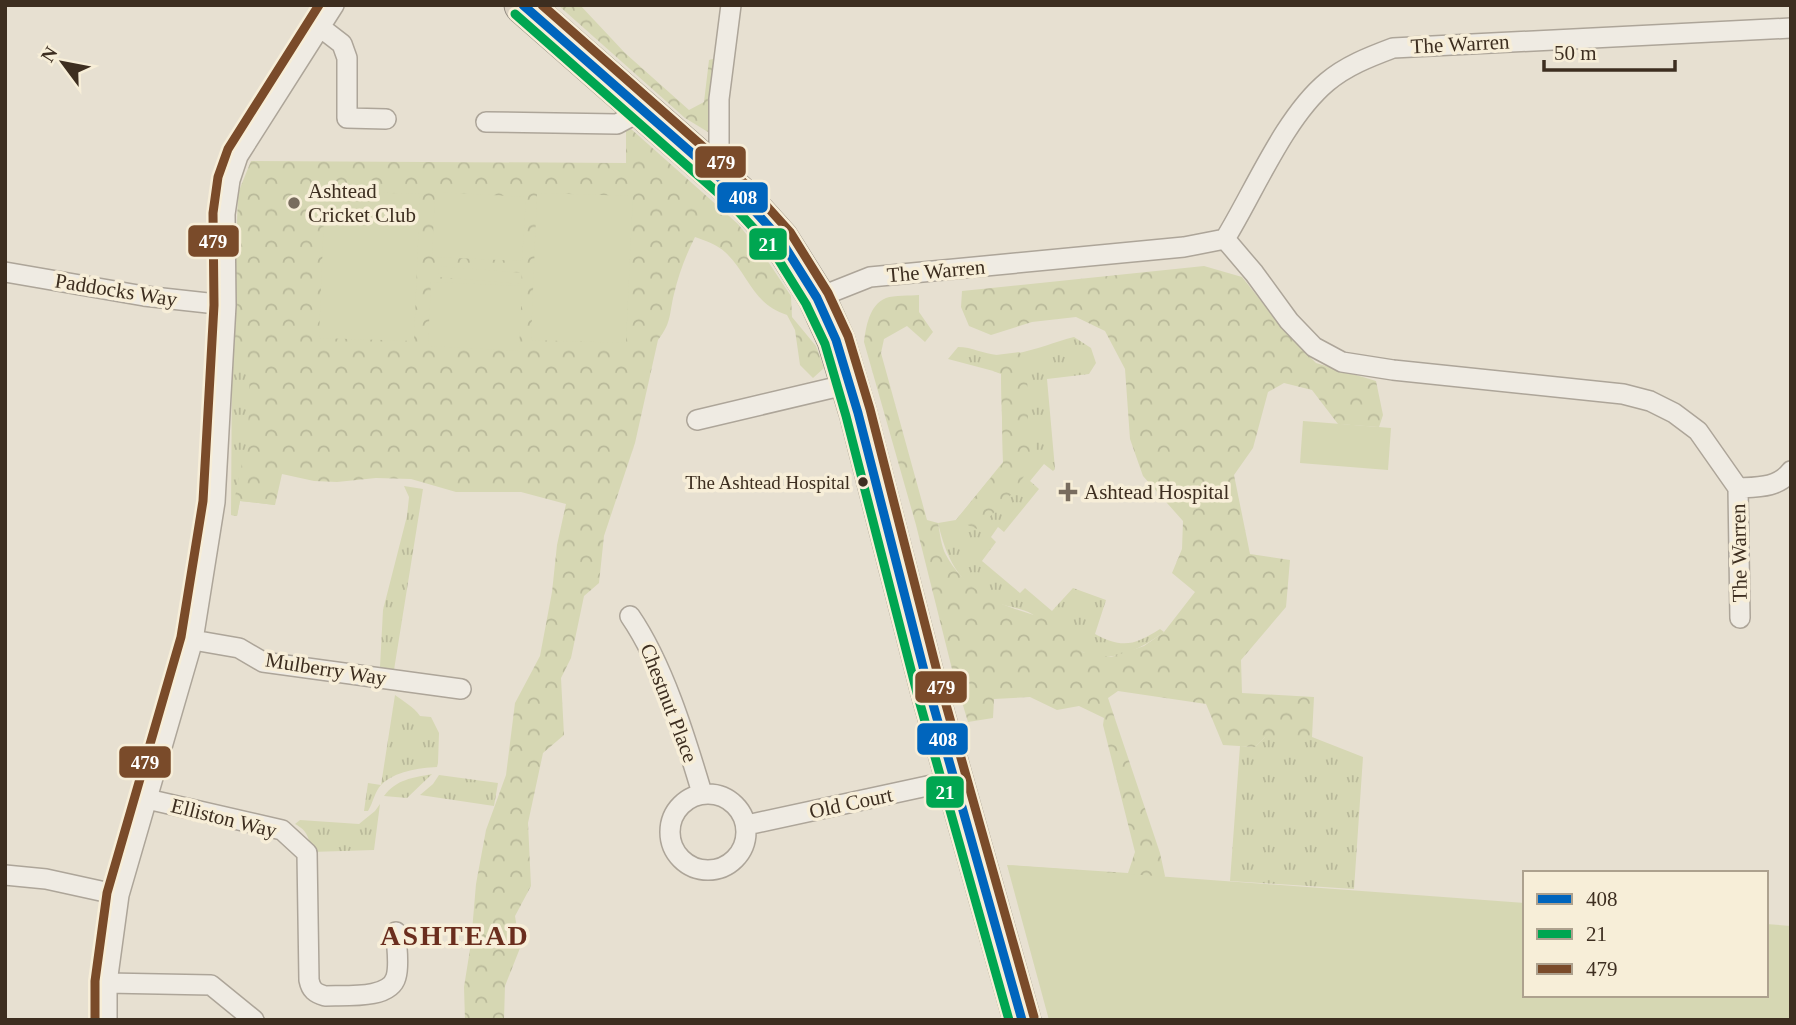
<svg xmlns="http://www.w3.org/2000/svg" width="1796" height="1025" viewBox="0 0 1796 1025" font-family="'Times New Roman',serif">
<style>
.grass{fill:url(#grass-tufts)}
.forest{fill:url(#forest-crowns)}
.garden{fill:#d6d7b3}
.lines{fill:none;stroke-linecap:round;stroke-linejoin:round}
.street-casing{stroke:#ada599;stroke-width:22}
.highway-casing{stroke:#928b80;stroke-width:39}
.street{stroke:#efebe3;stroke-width:19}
.highway{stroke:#dad1c2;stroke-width:37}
.bus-1-casing{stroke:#f7eed8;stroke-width:14}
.bus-2-casing{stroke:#f7eed8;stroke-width:14}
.bus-3-casing{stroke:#f7eed8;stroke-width:14}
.bus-1{stroke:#0065bd;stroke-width:9}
.bus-2{stroke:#00a651;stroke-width:9}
.bus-3{stroke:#7a4b2a;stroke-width:9}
.poi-dot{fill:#786c5e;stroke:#f7eed8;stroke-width:2.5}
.bus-dot{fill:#3d2e20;stroke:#f7eed8;stroke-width:2.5}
.labels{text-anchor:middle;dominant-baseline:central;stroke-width:7;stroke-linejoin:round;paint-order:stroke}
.bus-label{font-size:19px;fill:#3d2e20;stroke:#f7eed8;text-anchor:end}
.street-label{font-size:21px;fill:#3d2e20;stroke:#f7eed8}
.poi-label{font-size:21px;fill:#3d2e20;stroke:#f7eed8;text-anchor:start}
.district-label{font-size:28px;font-weight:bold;letter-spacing:2px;fill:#6b2e1e;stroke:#f7eed8}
.line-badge{stroke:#f7eed8;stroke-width:2.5}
.badge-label{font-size:19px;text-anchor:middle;font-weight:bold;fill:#fff}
</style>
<defs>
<pattern id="grass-tufts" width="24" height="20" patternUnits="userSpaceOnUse" patternTransform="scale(1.75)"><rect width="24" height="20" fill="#d6d7b3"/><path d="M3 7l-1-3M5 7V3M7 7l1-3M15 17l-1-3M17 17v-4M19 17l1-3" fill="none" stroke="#b9b99a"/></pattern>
<pattern id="forest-crowns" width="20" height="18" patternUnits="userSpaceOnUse" patternTransform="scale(1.75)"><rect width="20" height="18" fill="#d6d7b3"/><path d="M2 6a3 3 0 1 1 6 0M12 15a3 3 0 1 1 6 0" fill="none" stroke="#b9b99a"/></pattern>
</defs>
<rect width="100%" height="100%" fill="#e7e0d1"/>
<path class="grass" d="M1074,337L1091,348L1096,363L1089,374L1047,379L1055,469L1053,471L1044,464L1030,481L1039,489L1004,532L998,527L991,537L996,542L982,561L1020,593L1025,588L1052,611L1073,588L1106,600L1095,634C1122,649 1135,645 1160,629L1164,632C1141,649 1107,667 1079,650C1063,639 1049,624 1032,614C1020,607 1003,607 991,600C958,583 946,557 938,523L956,520L1003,462L1001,373L948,359L958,347C972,347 984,354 997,355C1022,356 1050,343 1074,337Z
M232,363H250L275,505L240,501L237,516L231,515Z
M404,486L423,489L394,670L380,667L383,610L407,516L409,497Z
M395,695C403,701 414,707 420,716L431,717L439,733L438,763L437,767C419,768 395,771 381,785C375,791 373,803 368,811H364L368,783L381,785Z
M1265,737H1312L1363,757L1354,889L1230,881L1240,746L1255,747Z
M432,774L407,798L384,796C397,779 412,778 432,774Z
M439,775L498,783L494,806L420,795L433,784Z
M380,804L374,850L311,852C309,838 308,831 295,824L300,820L359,824L375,811Z"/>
<path class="forest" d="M558,5H580L625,53L689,110L704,102L709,60L716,58L714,128L708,132L685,118Z
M630,128L738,224L765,257L791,296L792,317L816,346L824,368L813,378L800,365L795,330L787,315C751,303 749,274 725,252C718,245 704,240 695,237C686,255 679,273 674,294C669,314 672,322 658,340L635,443L604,536L599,583L584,596L571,658L561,678L564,735L543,753L528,823L531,886L515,916L520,948L505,986L504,1020H465L464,987L471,943L476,884L486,830L506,775L515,703L540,656L552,592L557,545L566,504L521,492H456L411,479L376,478L337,482L314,481L282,474L275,505L240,501L237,516L231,515L248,436L250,363H232L238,193L251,161L626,163V131Z
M1204,266L1242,277L1288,335L1316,363L1376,381L1383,415L1379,427L1338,424L1312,390L1284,383L1268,392L1253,448L1234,475L1250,554L1290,560L1286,607L1241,660L1242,693L1314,697L1312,737H1265L1255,747L1223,745L1206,704L1118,691L1108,698L1160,853L1165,876L1156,895L1007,865L1128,873L1135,852L1103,725L1104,718L1079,706L1057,710L1030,697L994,699L993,718L968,722L952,669L916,525L864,342C866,327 869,305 886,298C894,295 910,296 919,295V312L933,332L925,342L907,326L884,339L881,353L927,520L938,523C940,533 941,546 946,555C973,604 1021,610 1070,626L1082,652L1111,657L1144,646L1164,632L1195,592L1172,573L1182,549L1183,521L1143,476L1130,439L1125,369L1105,331L1076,317L1032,322L991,335L969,326L961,307L962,291Z
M1019,352L1027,361L1028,424L1038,457L1007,500L977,529L956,520L1003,463L1001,374L993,371L996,355Z"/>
<path class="garden" d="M325,191L420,194L414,341L319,338Z
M435,192L526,197L522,261L432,257Z
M537,193L633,196L626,343L531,340Z
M439,266L522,273L521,284L438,277Z
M431,282L522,286L519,351L428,346Z
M1303,421L1391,428L1388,470L1300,463Z
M1007,865L1525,903V995H1766V924L1791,926V1020H1049Z"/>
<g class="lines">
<g class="street-casing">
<path id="street" d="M320,27L342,44L347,58V118L386,119
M486,122L617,124L643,110
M708,168L717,157L719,147V99L731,5
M1225,239L1254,273L1289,321L1314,347L1342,362L1393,370L1623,394L1650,401L1674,413L1698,431L1738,488L1740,618
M5,272L144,296L226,305
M817,298L870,277L1184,247L1225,239C1254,192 1284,118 1327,82C1346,66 1369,57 1393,48L1791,28
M697,420L849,384
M1738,488C1758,487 1778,488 1791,471
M630,616C663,664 685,736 702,793
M193,640L239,648L263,662L461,689
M670 832a38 38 0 1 1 76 0a38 38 0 1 1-76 0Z
M147,799L282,830L307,853L309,980C311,990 315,993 325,996C344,995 390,1000 396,977C400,964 396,945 396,932
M747,825L955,780
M5,875L46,879L119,895
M107,983L211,985L254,1020
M107,1020V983L119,895L193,640L215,502L226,305L225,214L230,180L238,156L334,5"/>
</g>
<g class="highway-casing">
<path id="highway" d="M523,5L743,198L780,239L817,298L836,340L858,413L929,690L1022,1020"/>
</g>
<use href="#street" class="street"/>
<use href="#highway" class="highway"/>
<g class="bus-1-casing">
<path id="bus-1" d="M523,5L743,198L780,239L817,298L836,340L858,413L929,690L1022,1020"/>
</g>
<g class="bus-2-casing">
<path id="bus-2" d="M515,14L734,207L770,246L806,304L825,344L846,416L917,693L1009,1020"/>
</g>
<g class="bus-3-casing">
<path id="bus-3" d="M542,5L752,190L790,232L828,293L848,336L870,409L941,687L1034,1017
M95,1020V981L107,893L181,637L203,501L214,305L213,213L218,177L228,149L319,5"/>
</g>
<use href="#bus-1" class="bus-1"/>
<use href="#bus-2" class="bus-2"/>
<use href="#bus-3" class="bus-3"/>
</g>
<g class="poi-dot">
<circle cx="294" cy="203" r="7"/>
<path d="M1064.5 481.5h7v7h7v7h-7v7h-7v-7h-7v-7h7z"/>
</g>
<circle class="bus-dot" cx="863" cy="482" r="6"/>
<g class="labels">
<g class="bus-label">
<text x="850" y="482">The Ashtead Hospital</text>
</g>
<g class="street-label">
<text transform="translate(1460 44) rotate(-3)">The Warren</text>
<text transform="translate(936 271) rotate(-5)">The Warren</text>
<text transform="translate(116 290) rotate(9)">Paddocks Way</text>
<text transform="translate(1739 553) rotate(-91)">The Warren</text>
<text transform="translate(326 669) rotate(9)">Mulberry Way</text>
<text transform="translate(669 703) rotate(69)">Chestnut Place</text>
<text transform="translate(851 803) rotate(-12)">Old Court</text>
<text transform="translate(224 818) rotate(14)">Elliston Way</text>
</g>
<g class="poi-label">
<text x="308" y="191">Ashtead<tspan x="308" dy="24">Cricket Club</tspan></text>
<text x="1084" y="492">Ashtead Hospital</text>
</g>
<g class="district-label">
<text x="455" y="935">ASHTEAD</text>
</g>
</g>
<g class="line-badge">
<rect x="694" y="145" width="53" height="34" rx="7" fill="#7a4b2a"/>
<rect x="716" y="181" width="53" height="33" rx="7" fill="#0065bd"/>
<rect x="187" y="224" width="53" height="34" rx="7" fill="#7a4b2a"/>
<rect x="748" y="227" width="40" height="34" rx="7" fill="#00a651"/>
<rect x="914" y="670" width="54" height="34" rx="7" fill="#7a4b2a"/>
<rect x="916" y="722" width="53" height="34" rx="7" fill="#0065bd"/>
<rect x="118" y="745" width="54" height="34" rx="7" fill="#7a4b2a"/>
<rect x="925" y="775" width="40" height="34" rx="7" fill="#00a651"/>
</g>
<g class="badge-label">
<text x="721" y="169">479</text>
<text x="743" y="204">408</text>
<text x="213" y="248">479</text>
<text x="768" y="251">21</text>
<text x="941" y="694">479</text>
<text x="943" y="746">408</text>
<text x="145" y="769">479</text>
<text x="945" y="799">21</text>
</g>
<rect width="1796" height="1025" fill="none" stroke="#3d2e20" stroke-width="14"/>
<rect x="1523" y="871" width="245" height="126" fill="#f7eed8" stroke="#ada18e" stroke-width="2"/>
<rect x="1537" y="894" width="35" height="10" fill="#0065bd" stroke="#ada18e" stroke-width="2"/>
<text x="1586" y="906" font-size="21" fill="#3d2e20">408</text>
<rect x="1537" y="929" width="35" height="10" fill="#00a651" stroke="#ada18e" stroke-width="2"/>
<text x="1586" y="941" font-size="21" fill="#3d2e20">21</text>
<rect x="1537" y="964" width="35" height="10" fill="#7a4b2a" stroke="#ada18e" stroke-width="2"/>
<text x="1586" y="976" font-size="21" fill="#3d2e20">479</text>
<g transform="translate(63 63) rotate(302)" stroke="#f7eed8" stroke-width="5" paint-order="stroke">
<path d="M0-5L12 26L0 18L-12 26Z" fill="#3d2e20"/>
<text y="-10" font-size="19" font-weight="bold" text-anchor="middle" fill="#3d2e20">N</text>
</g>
<path d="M1544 60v10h131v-10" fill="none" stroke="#3d2e20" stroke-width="3.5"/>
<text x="1554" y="60" font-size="21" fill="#3d2e20" stroke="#f7eed8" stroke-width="5" paint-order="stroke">50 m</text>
</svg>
